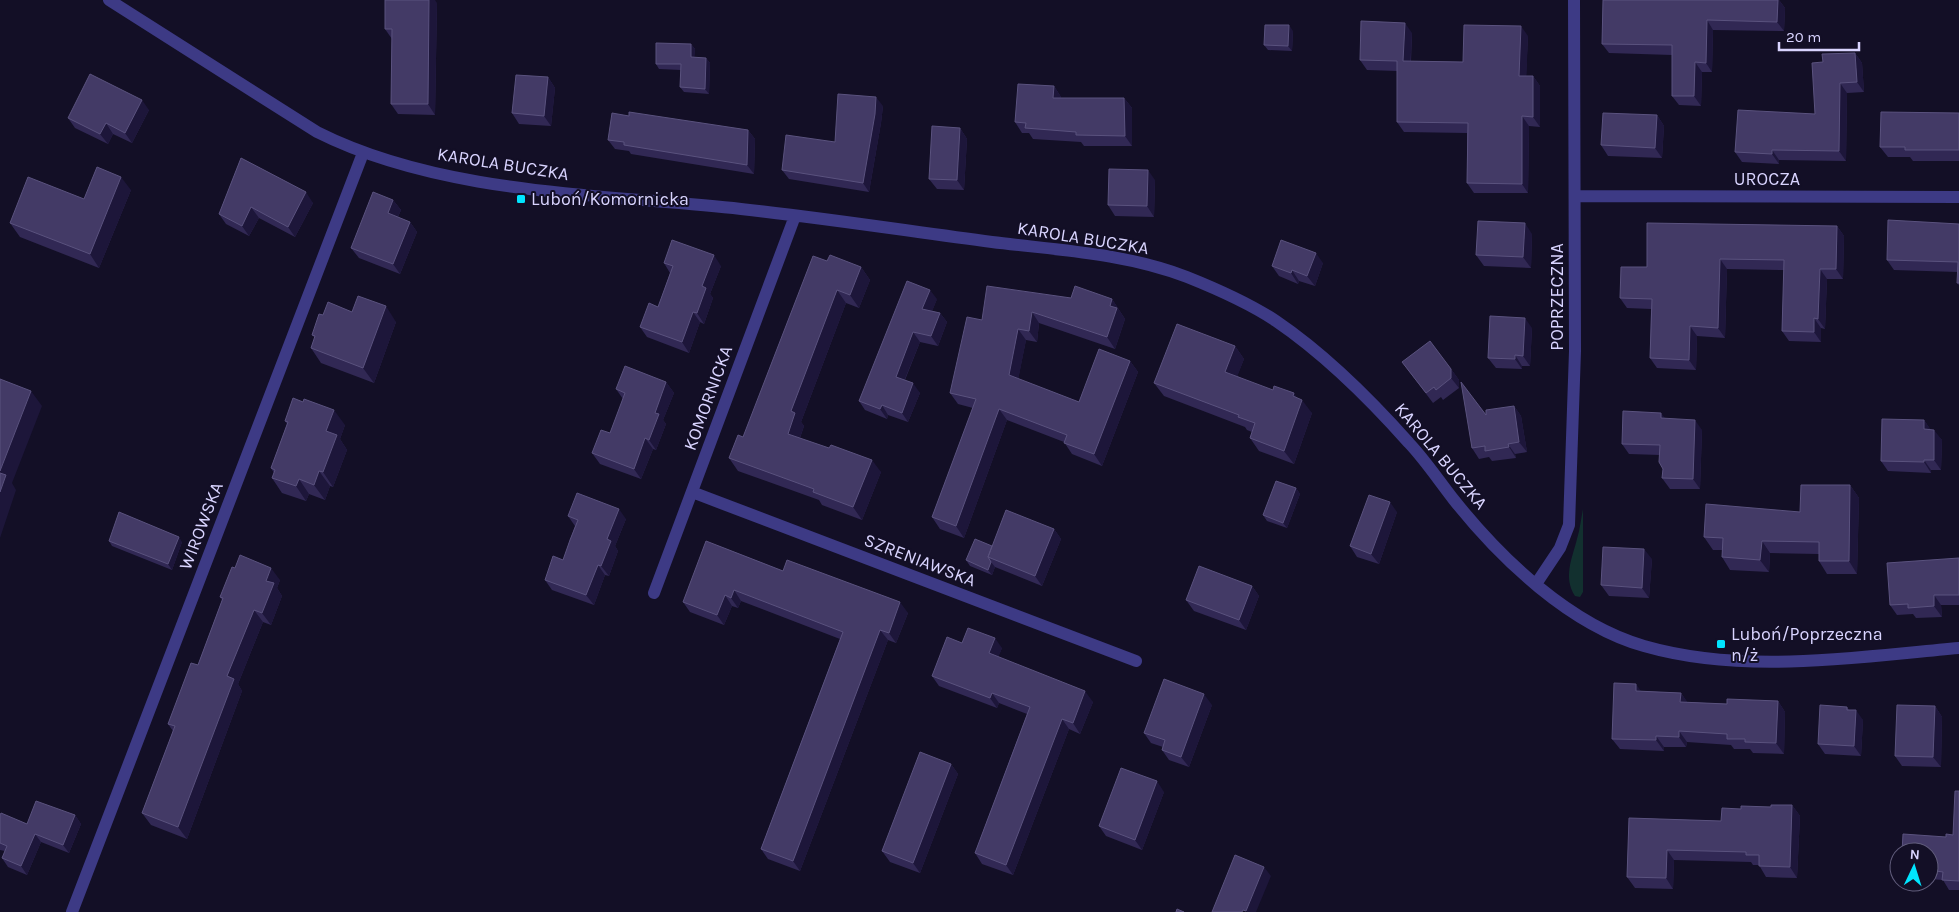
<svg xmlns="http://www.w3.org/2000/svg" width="1959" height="912" viewBox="0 0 1959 912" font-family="Karla,sans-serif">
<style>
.green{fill:#12302f}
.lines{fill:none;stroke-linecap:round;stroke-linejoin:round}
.minor{stroke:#3d3a85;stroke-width:12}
.wall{fill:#312854}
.shaded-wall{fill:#1d163a}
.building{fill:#433a66;stroke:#5a527e}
.poi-dot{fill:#00e5ff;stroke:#130f26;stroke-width:2}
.labels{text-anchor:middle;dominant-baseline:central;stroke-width:4;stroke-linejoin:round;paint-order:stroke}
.street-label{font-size:18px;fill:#d9d4ff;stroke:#130f26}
.poi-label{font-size:18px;fill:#d9d4ff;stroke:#130f26;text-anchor:start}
</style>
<rect width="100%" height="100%" fill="#130f26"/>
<path class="green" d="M1583,509V592L1580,597L1575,596C1563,577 1572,559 1577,539C1580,529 1581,519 1583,509Z"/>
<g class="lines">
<path class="minor" d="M109,0L317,132C442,195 604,194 741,209C825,218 908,231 992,242C1057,250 1125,253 1187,277C1217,289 1249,303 1276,321C1326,355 1369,398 1409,443C1426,461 1439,481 1454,500C1501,559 1570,625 1644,646C1745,675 1856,657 1959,648
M1575,196L1959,197
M692,492L1136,661
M1536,584L1560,548L1569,525L1575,351L1574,0
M654,593L795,216
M72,912L363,153"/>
</g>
<path class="wall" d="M1603,0H1779L1785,8L1784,31L1713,30L1712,72H1702L1701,106L1679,105L1672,96V55L1609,53L1602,44Z
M437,3L435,115L398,114L391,104L392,39L385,29Z
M1293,31L1292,51L1268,50L1264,45Z
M1412,33L1411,61L1463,62L1528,36L1526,76H1533L1540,86V127L1529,126L1528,193H1474L1467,183V133L1404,132L1397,122V71L1367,70L1360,60Z
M691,44L695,49L694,57L706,58L710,63L709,94L684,92L680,87L681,70L659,69L656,64Z
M1855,53L1862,63L1864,92L1847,93L1846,161L1779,160V164L1742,162L1735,152L1815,114L1823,62Z
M548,77L555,88L551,126L519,124L512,113Z
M1054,86L1061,97V98H1124L1132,108V146H1084L1081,142L1033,139L1029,133H1022L1015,122Z
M883,106L881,123L869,192L789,179L782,170L835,142Z
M149,110L132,143L113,134L108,144L75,128L68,118Z
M1959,113V161H1913L1910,157H1888L1880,147Z
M1657,115L1664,126L1662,158L1608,156L1601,145Z
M629,116L748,130L755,139L754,174L631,154L629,151L615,149L608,140Z
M960,128L967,139L964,190L937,189L929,179Z
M241,158L313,203L295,237L259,218L249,236L226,224L219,214Z
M1155,180L1154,217L1115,216L1108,205Z
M131,190L99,268L20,237L10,223L84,199Z
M393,200L401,210L398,217L410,222L417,232L400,274L359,258L351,248Z
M1959,224V285L1957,283L1958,272L1894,270L1887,260Z
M1837,226L1844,236L1843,279H1827L1825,329L1821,328V342L1789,341L1782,331L1784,270L1727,269L1725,338L1697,336L1696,370L1657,368L1650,358L1651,309L1627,308L1620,298L1647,267Z
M1532,234L1531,268L1484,266L1476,255Z
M827,261L861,267L870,280L859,308L846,303L801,422L804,426L800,438L881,472L862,520L822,505L819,500L738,471L729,458L743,437Z
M664,263L721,266L710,294L713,298L704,324L700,322L689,353L647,337L640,327L658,307L670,273Z
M1323,263L1315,286L1299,281L1298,284L1279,276L1272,266Z
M1071,298L1112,299L1125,319L1115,349L1039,323L1037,342L1026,340L1018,379L1079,402L1130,361L1138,372L1102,466L1072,454L1064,442L1007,420L964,538L940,529L932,517L973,408L958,404L950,393L982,320Z
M937,299L932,311L940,313L947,322L938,346L920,342L905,380L920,393L908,422L888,415L887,419L865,410L859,401Z
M352,312L396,322L374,383L321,363L311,348L315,338L312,335L323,315Z
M1532,328L1530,366H1522V369L1496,368L1488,358Z
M1235,346L1244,359L1237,376L1312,413L1294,464L1259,451L1250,438L1252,432L1247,430L1245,427L1164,396L1154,383Z
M1402,362L1451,369L1459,380V388L1443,400L1441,397L1433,403Z
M666,382L674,393L663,420L666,424L656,450L653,449L641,479L600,464L592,453L610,433L623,399L616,389Z
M1514,406L1521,416L1527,452L1515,454L1516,458L1492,461L1489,457L1479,459L1472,448L1486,415Z
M1665,418L1702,430L1700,489H1670L1662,478L1663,469L1660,455L1629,454L1622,444Z
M1924,420L1930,429L1942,440L1941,470H1931V473L1888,471L1881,461Z
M285,421L345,425L340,439L347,450L333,487L330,486L325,500L309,494L306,501L282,493L272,478L274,473L271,468L287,424Z
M1850,485L1859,498L1857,574H1827L1819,561V554L1770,553L1769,572L1730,570L1722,557V550H1713L1704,537L1800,512Z
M1296,488L1300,494L1287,528L1267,521L1263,515Z
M1397,512L1379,564L1357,557L1350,546Z
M568,516L626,519L615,546L618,551L609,576L605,575L594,605L552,590L545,580L563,560L575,526Z
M1054,529L1061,539L1042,586L995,567L992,575L970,566L966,560L992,546Z
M109,541L182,542L172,570L112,546Z
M1959,558V605H1941L1942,617L1916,618L1913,614L1897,615L1890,605Z
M1652,559L1649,598L1609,596L1601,585Z
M783,571L908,613L896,643L888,640L800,871L768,859L761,849L840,639L741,601L738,608L732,606L724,625L690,612L683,602Z
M280,580L277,588L282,596L271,625L263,622L238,684L242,691L187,839L151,825L142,813L173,731L168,724L198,665L222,600L220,597Z
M1252,586L1259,596L1246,630L1194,611L1186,600Z
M962,643L1002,648L998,657L1093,702L1080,734L1069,729L1013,875L982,864L975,853L1027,714L999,703L997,708L939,686L932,676Z
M1641,691L1681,693L1687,702L1727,704L1778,701L1785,712L1784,754L1753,753L1750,749H1734L1731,745L1687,742L1686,747H1664V751L1620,749L1612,739Z
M1212,705L1189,767L1169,760L1162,750L1163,747L1151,743L1144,733Z
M1935,706L1942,717L1941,767L1902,766L1895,756Z
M1847,707L1849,710L1863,720L1861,756L1825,754L1818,744Z
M951,764L958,774L920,873L890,862L882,851Z
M1959,791V890H1949L1943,880L1929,879V852L1953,835Z
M1164,792L1142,850L1106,836L1099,826Z
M1792,805L1800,816L1797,878L1766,877L1759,865H1753L1751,862L1674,860L1673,889L1635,888L1627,877L1629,818L1721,821L1741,809Z
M0,815L27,824L75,815L81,824L69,853L41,842L27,875L8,867L2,858L5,851L0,850Z"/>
<path class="shaded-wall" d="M429,0H435L437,3L435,115L428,104Z
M1778,0H1779L1785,8L1784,31L1777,22Z
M1707,20L1713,30L1712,72L1706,63Z
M1405,23L1412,33L1410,71L1403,61Z
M1289,25L1293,31L1292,51L1288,46Z
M1521,26L1528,36L1526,86L1519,76Z
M691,44L695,49L694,62L691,57Z
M1855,53L1862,63L1864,92L1857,82Z
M706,58L710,63L709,94L705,89Z
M1695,62L1702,72L1701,106L1694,96Z
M1533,76L1540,86V127L1533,117Z
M548,77L555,88L551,126L544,116Z
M1840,83L1847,93L1846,161L1839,151Z
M1054,86L1061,97L1060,109L1053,98Z
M876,97L883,106L881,123L869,192L863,183Z
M1124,98L1132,108V146L1125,136Z
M142,100L149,110L132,143L125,133Z
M1657,115L1664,126L1662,158L1655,148Z
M1522,116L1529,126L1528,193L1522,184Z
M106,123L113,134L108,144L100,134Z
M960,128L967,139L964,190L957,180Z
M748,130L755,139L754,174L747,165Z
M1772,150L1779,160V164L1772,154Z
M1148,170L1155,180L1154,217L1147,206Z
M121,177L131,190L99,268L90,254Z
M306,192L313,203L295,237L288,227Z
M393,200L401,210L395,223L388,213Z
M251,207L259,218L249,236L242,226Z
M410,222L417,232L400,274L393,264Z
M1525,223L1532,234L1531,268L1523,257Z
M1837,226L1844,236L1843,279L1836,269Z
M1316,253L1323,263L1315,286L1307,276Z
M714,255L721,266L710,294L713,298L704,324L697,313L702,286Z
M1720,259L1727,269L1725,338L1718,328Z
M861,267L870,280L859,308L850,295Z
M1820,269L1827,279L1825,329L1818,319Z
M1292,270L1299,281L1298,284L1291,273Z
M837,290L846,303L801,422L804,426L797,446L788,434L791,411Z
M930,290L937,299L929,319L922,309Z
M1112,299L1125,319L1115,349L1107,337L1110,306Z
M386,306L396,322L374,383L363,368Z
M693,312L700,322L689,353L682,342Z
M1032,312L1039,323L1037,342L1029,331Z
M940,313L947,322L938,346L931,336Z
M1525,318L1532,328L1530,366L1523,356Z
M1814,318L1821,328V342L1814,332Z
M1690,326L1697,336L1696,370L1689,360Z
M1018,329L1026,340L1017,386L1009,375Z
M913,332L920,342L902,386L896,377Z
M1235,346L1244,359L1234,385L1225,372Z
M1515,355L1522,366V369L1515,359Z
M1130,361L1138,372L1102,466L1094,454Z
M1451,369L1459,380V388L1451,378Z
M666,382L674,393L663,420L666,424L656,450L649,440L655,413Z
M913,383L920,393L908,422L902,413Z
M31,391L42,406L12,483L16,490L0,538V471Z
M1294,393L1301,404L1302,400L1312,413L1294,464L1284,451Z
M882,405L888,415L887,419L880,409Z
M1514,406L1521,416L1527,452L1519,442Z
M999,409L1007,420L964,538L956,526Z
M334,410L345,425L340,439L347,450L333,487L323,472L326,431Z
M1661,413L1669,423L1661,418Z
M1695,420L1702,430L1700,489L1693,479Z
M1924,420L1931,430L1924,429Z
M1934,430L1942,440L1941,470L1934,460Z
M645,438L653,449L641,479L634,469Z
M1508,444L1515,454L1516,458L1509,447Z
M872,460L881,472L862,520L853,507Z
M1924,460L1931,470V473L1924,462Z
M319,471L330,486L325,500L314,485Z
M299,479L309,494L306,501L296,486Z
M1850,485L1859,498L1857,574L1849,561Z
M1296,488L1300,494L1287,528L1283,523Z
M1390,502L1397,512L1379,564L1371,554Z
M619,509L626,519L615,546L618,551L609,576L601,566L607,539Z
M1054,529L1061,539L1042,586L1035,576Z
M179,537L182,542L172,570L168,564Z
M1762,541L1770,553L1769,572L1760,560Z
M1644,549L1652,559L1649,598L1642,588Z
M991,562L995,567L992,575L988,570Z
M598,565L605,575L594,605L586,595Z
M271,568L280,580L277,588L282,596L271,625L262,613L266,581Z
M1252,586L1259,596L1246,630L1239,620Z
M734,590L741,601L738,608L731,598Z
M725,595L732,606L724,625L717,615Z
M1934,595L1941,605L1942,617L1934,606Z
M900,602L908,613L896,643L889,633Z
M254,610L263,622L238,684L242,691L187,839L178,827L227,676Z
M880,630L888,640L800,871L793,861Z
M995,638L1002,648L996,663L989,653Z
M1636,684L1643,694L1636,691Z
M1085,691L1093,702L1080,734L1073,723Z
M992,693L999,703L997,708L990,698Z
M1681,693L1688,703L1680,702Z
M1204,694L1212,705L1189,767L1181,757Z
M1778,701L1785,712L1784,754L1776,743Z
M1935,706L1942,717L1941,767L1933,757Z
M1856,710L1863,720L1861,756L1854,746Z
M1062,719L1069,729L1013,875L1006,865Z
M1679,731L1687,742L1686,747L1679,737Z
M1656,736L1664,747V751L1656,740Z
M951,764L958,774L920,873L913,863Z
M1157,781L1164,792L1142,850L1135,840Z
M1792,805L1800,816L1797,878L1790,867Z
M75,815L81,824L69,853L63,845Z
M35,834L41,842L27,875L21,866Z
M1667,850L1674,860L1673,889L1666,878Z
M1264,867L1271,876L1256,912H1247L1246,911Z"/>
<path class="building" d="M385,0H429L428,104H391L392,29H385Z
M1603,0H1778L1777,22L1707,20L1706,63L1695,62L1694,96H1672V45L1602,44Z
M1361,21L1405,23L1403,61L1463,62L1464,25L1521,26L1519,76H1533V117L1522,116V184L1467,183L1468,123L1397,122V61L1360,60Z
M1265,25H1289L1288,46L1264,45Z
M656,43L691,44V57L706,58L705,89L680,87L681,64H656Z
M1855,53L1857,82L1840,83L1839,151L1772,150V154L1735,152L1738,110L1815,114L1812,63L1823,62L1822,54Z
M90,74L142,100L125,133L106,123L100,134L68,118Z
M516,75L548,77L544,116L512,113Z
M1018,84L1054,86L1053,98H1124L1125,136L1076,135V132L1025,128L1026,123L1015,122Z
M838,94L876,97L875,114L863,183L782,170L786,135L835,142Z
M629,112L748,130L747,165L624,145V142L608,140L612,113L629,116Z
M1881,112L1959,113V150H1905V147H1880Z
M1603,113L1657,115L1655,148L1601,145Z
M932,126L960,128L957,180L929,179Z
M241,158L306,192L288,227L251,207L242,226L219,214Z
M97,167L121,177L90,254L10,223L28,177L84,199Z
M1109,169L1148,170L1147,206L1108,205Z
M373,192L393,200L388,213L410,222L393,264L351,248Z
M1888,220L1959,224V283H1957L1958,262L1887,260Z
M1478,221L1525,223L1523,257L1476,255Z
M1647,223L1837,226L1836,269H1820L1818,319L1814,318V332L1782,331L1784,260L1720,259L1718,328L1690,326L1689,360L1650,358L1652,299L1620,298L1621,267H1647Z
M672,240L714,255L702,286L706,288L697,313L693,312L682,342L640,327L649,303L658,307L673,266L664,263Z
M1281,240L1316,253L1307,276L1292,270L1291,273L1272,266Z
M830,255L861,267L850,295L837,290L791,411L795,413L788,434L829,448L831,445L872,460L853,507L813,492L814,489L729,458L738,435L743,437L813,256L827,261Z
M907,281L930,290L922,309L940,313L931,336L913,332L896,377L913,383L902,413L882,405L880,409L859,401Z
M987,286L1071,298L1075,286L1112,299L1110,306L1117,308L1107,337L1032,312L1029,331L1018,329L1009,375L1079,402L1099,349L1130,361L1094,454L1064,443L1067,435L999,409L956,526L932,517L976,399L950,393L967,317L982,320Z
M358,296L386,306L363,368L311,348L315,336L312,335L319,314L323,315L328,302L352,312Z
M1490,316L1525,318L1523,356L1515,355V359L1488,358Z
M1177,324L1235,346L1225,372L1273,390L1274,386L1294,393L1293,396L1302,400L1284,451L1250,438L1255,423L1238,417L1239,415L1154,383Z
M1430,341L1451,369V378L1436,390L1434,387L1426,393L1402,362Z
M625,366L666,382L655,413L659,414L649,440L645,438L634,469L592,453L601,430L610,433L625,393L616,389Z
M0,379L31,391L0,471Z
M1461,382L1486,415V410L1514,406L1519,442L1508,444L1509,447L1485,451V446L1472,448Z
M293,398L303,402L304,399L334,410L326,431L337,435L323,472L319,471L314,485L299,479L296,486L272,478L275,470L271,468L288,422L285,421Z
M1623,411L1661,413V418L1695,420L1693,479L1662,478L1663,469L1659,462L1660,445L1622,444Z
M1882,419L1924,420V429L1934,430V460H1924V462L1881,461Z
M0,473L6,475L0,492Z
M1276,481L1296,488L1283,523L1263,515Z
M1801,485H1850L1849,561H1819V542L1762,541L1760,560L1722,557L1723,538L1704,537L1706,504L1800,512Z
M577,493L619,509L607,539L611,541L601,566L598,565L586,595L545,580L553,556L563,560L570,540L578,520L568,516Z
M1369,495L1390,502L1371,554L1350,546Z
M1006,510L1054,529L1035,576L988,557Z
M119,512L179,537L168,564L109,541Z
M975,539L992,546L988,557L991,562L988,570L966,560Z
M706,541L783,571L787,560L900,602L889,633L880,630L793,861L761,849L843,632L734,590L731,598L725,595L717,615L683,602Z
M1603,547L1644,549L1642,588L1601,585Z
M240,555L271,568L266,581L274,583L262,613L254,610L227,676L234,679L178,827L142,813L175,726L168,724L191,663L198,665L223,598L220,597L232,567L235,568Z
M1959,558V595H1934V606L1908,608V604L1890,605L1887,563Z
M1199,566L1252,586L1239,620L1186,600Z
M968,628L995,638L989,653L1085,691L1073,723L1062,719L1006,865L975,853L1030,707L992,693L990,698L932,676L947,637L962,643Z
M1164,679L1204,694L1181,757L1162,750L1165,740L1144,733Z
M1614,683L1636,684V691L1681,693L1680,702L1727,704V699L1778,701L1776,743L1745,742V739H1727V734L1679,731V737L1656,736V740L1612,739Z
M1820,705L1847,707V710H1856L1854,746L1818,744Z
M1897,705L1935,706L1933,757L1895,756Z
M920,752L951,764L913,863L882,851Z
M1121,768L1157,781L1135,840L1099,826Z
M1955,791H1959V881L1942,880L1943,872L1929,870V852H1902L1903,834L1946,837V834L1953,835Z
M36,801L75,815L63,845L35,834L21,866L2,858L7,846L0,843V815L1,813L27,824Z
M1771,805H1792L1790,867L1759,866V855H1746V852L1667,850L1666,878L1627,877L1629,818L1721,821L1722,808L1741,809V806L1771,807Z
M1235,855L1264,867L1246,911L1243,910L1242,912H1212Z
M1177,909L1184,912H1176Z"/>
<g class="poi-dot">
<rect x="516" y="194" width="10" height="10" rx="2.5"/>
<rect x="1716" y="639" width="10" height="10" rx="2.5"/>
</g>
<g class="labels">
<g class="street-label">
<text transform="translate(503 164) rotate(9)">KAROLA BUCZKA</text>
<text x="1767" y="179">UROCZA</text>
<text transform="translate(1083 238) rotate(9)">KAROLA BUCZKA</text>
<text transform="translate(1557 297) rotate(-90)">POPRZECZNA</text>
<text transform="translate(708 398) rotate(-70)">KOMORNICKA</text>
<text transform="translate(1441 456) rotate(50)">KAROLA BUCZKA</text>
<text transform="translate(201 526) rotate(-69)">WIROWSKA</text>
<text transform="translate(920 560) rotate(21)">SZRENIAWSKA</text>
</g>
<g class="poi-label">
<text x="531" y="199">Luboń/Komornicka</text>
<text x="1731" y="634">Luboń/Poprzeczna<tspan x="1731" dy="21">n/ż</tspan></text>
</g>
</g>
<g transform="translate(1914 867) rotate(4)"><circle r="24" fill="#130f26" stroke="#625e7d"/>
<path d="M0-4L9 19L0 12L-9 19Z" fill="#00e5ff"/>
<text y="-8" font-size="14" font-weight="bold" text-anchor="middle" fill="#d9d4ff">N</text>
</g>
<path d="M1779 42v8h80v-8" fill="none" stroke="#d9d4ff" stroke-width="2.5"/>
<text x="1786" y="42" font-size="15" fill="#d9d4ff" stroke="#130f26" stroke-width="4" paint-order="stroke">20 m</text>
</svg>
